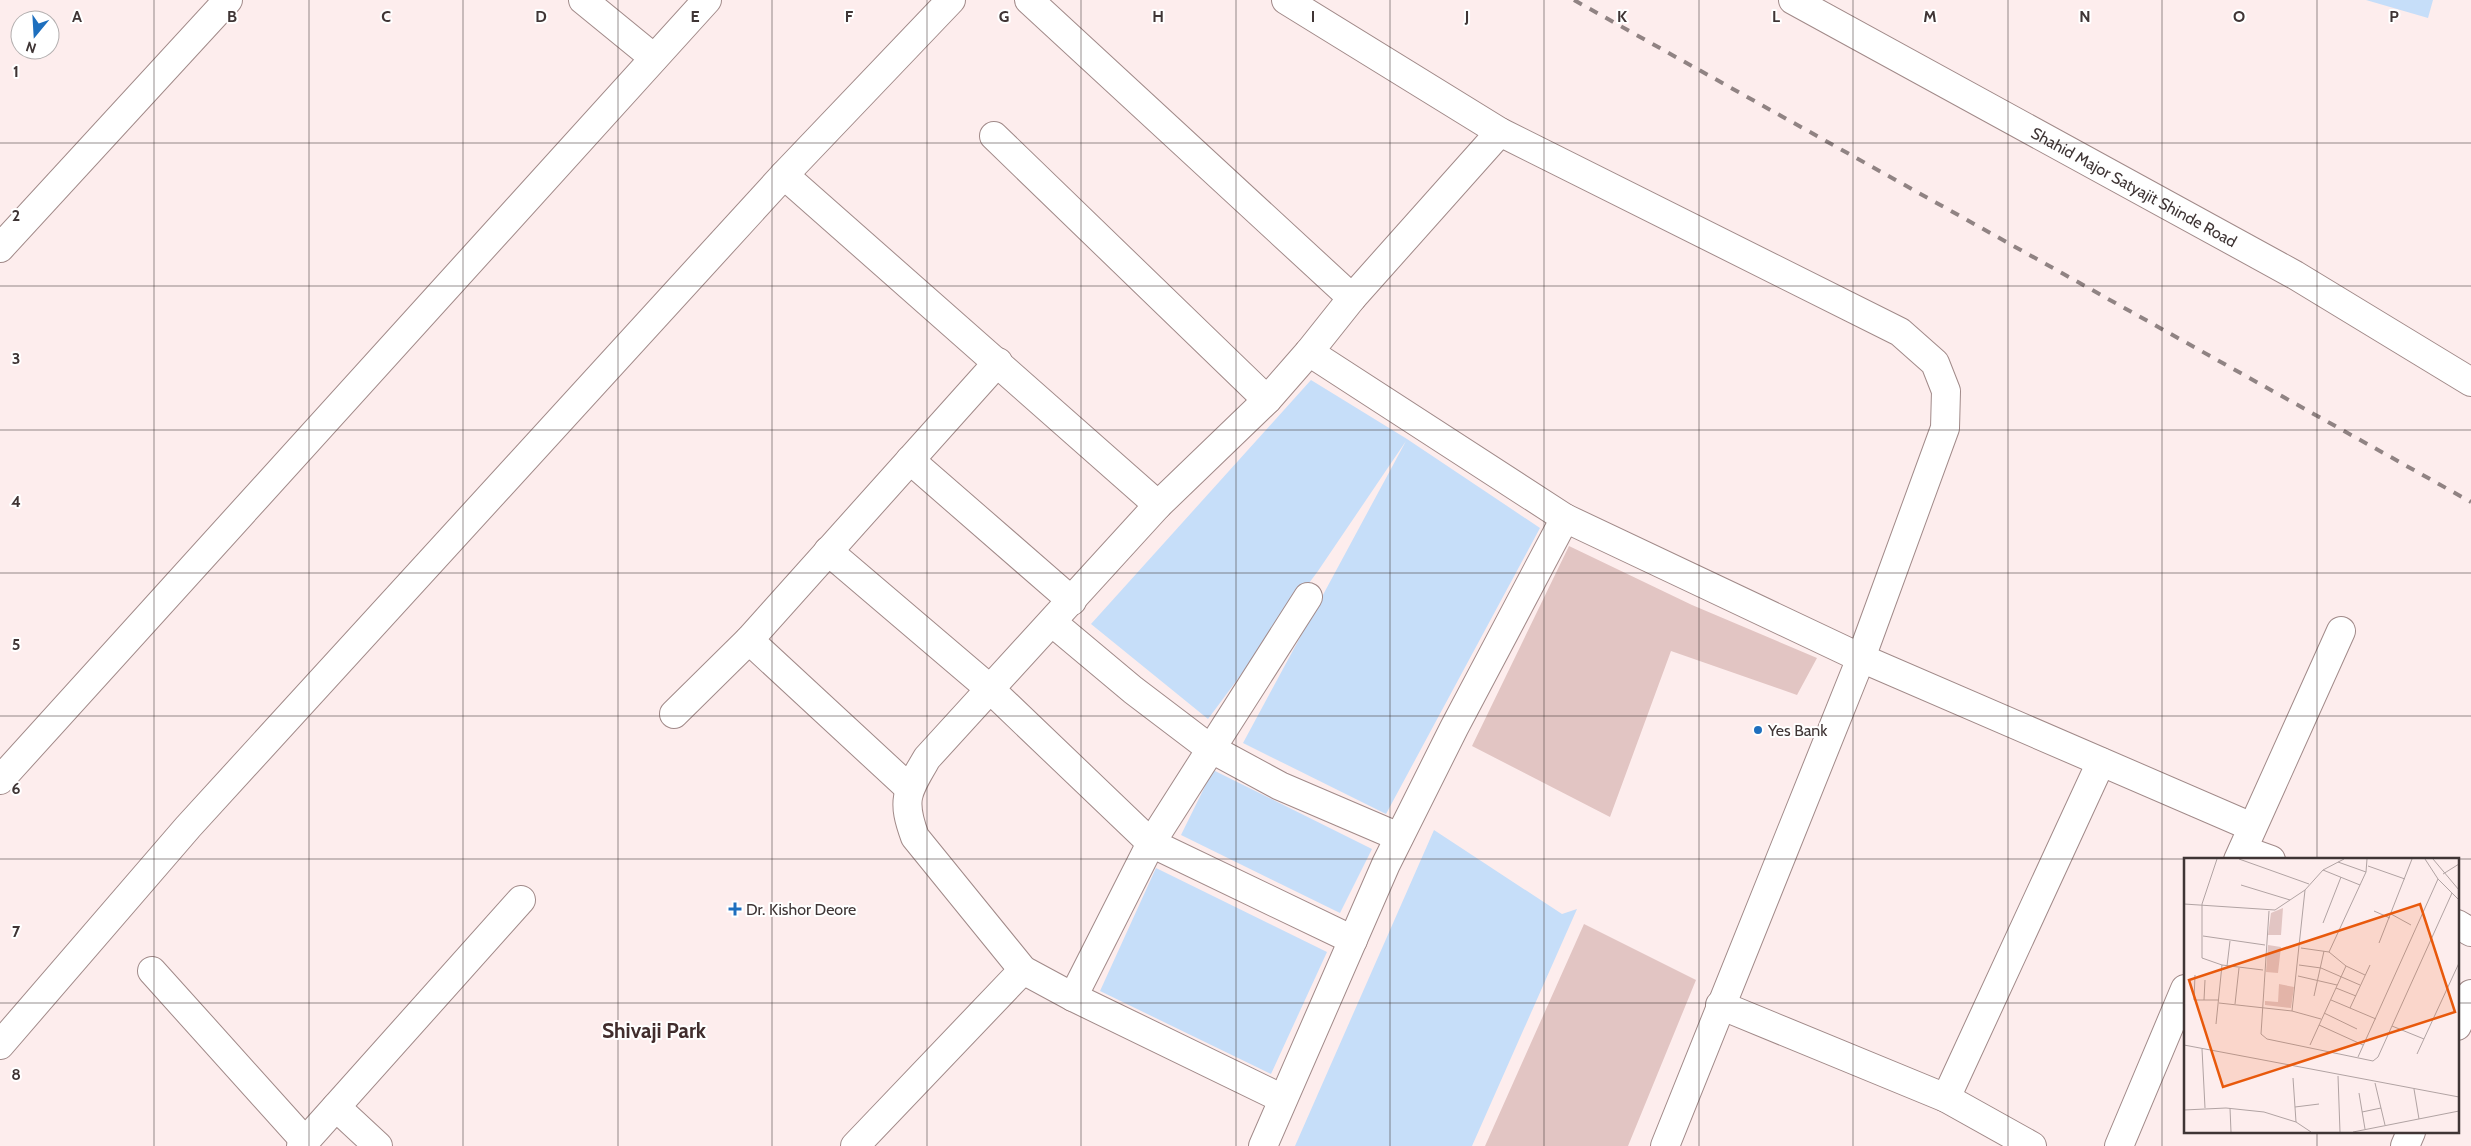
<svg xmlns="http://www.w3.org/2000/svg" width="2471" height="1146" viewBox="0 0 2471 1146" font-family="Cabin,sans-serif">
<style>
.green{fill:#e2c5c3}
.building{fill:#c6def9}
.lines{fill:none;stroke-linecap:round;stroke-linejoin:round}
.minor-casing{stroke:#a18a89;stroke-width:30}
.minor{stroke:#fff;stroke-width:28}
.rail{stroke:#908383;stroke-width:4;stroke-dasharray:9 9;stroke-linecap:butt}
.grid{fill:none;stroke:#3f3535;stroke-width:1;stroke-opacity:0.55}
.poi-dot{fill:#1e6fbe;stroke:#fff;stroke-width:2}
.labels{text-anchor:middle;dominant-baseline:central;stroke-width:4;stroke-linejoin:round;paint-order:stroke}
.street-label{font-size:16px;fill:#3f3535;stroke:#fff}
.poi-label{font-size:16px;fill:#3f3535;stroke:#fff;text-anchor:start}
.district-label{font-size:21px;font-weight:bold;fill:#412d2d;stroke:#fff}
.inset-road{fill:none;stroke:#b1a3a3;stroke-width:1}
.view{fill:#e8590c;fill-opacity:0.15;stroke:#e8590c;stroke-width:2.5}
.inset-edge{fill:none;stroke:#3f3535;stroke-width:2.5}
.grid-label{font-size:16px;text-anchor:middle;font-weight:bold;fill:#3f3535;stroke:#fff;stroke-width:4;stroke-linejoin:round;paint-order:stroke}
</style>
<rect width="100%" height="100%" fill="#fdeded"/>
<path class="green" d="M1569,546L1692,605L1817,658L1797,695L1671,651L1610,817L1472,746Z
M1584,924L1696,980L1628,1146H1485Z"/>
<path class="building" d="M2366,0H2433L2428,18Z
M1311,380L1407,439L1540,528L1386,814L1243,743L1406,441L1318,571L1208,719L1091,624Z
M1213,770L1372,849L1340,913L1181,835Z
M1434,830L1562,914L1577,909L1472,1146H1295Z
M1156,868L1327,952L1271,1074L1100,991Z"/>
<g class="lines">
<g class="minor-casing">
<g id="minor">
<path d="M583,0L654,58"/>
<path d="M1029,0L1352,298"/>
<path d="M1286,0L1500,132L1900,332L1935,363L1946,391L1945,428L1861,658L1665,1146"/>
<path id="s1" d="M1793,0L2295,275L2471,382"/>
<path d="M994,136L1267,400"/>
<path d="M784,175L1158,505"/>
<path d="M0,248L228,0"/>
<path d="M1309,352L1565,518L1861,658L2252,827"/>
<path d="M910,460L1072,601"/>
<path d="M828,551L990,689L1151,843L1353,940"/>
<path d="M1053,623L1133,690L1208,747L1280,786L1399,837"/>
<path d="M749,640L909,788"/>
<path d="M674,714L749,640L998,362"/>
<path d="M0,780L707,0"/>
<path d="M2243,850L2271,860"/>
<path d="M2238,860L2341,631"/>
<path d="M2457,924L2471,932"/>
<path d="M152,971L305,1141"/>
<path d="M1073,997L1151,843L1308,597"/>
<path d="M1720,1005L1946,1098L2032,1146"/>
<path d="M2457,1026L2471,994"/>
<path d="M0,1045L188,827L784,175L951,0"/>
<path d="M1946,1098L2101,762"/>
<path d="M1283,1099L1073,997L1023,970L915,837C901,799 907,792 927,758L1158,505L1267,400L1309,352L1352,298L1500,132"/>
<path d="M336,1107L378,1146"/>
<path d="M301,1146L521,900"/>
<path d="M855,1146L1023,970"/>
<path d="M1263,1146L1386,864L1454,728L1565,518"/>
<path d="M2119,1146L2185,989"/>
<path d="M2405,1146L2411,1132"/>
</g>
</g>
<use href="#minor" class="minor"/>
<path class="rail" d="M1574,0L2471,502"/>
</g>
<path class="grid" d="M154,0V1146M309,0V1146M463,0V1146M618,0V1146M772,0V1146M927,0V1146M1081,0V1146M1236,0V1146M1390,0V1146M1544,0V1146M1699,0V1146M1853,0V1146M2008,0V1146M2162,0V1146M2317,0V860M0,143H2471M0,286H2471M0,430H2471M0,573H2471M0,716H2471M0,859H2471M0,1003H2185M2457,1003H2471M2317,1132V1146"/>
<g class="poi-dot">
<circle cx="1758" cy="730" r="5"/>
<path d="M732.5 901.5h5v5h5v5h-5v5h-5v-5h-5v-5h5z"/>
</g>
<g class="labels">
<g class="street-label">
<text stroke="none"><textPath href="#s1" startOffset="389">Shahid Major Satyajit Shinde Road</textPath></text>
</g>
<g class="poi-label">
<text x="1768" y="730">Yes Bank</text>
<text x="746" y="909">Dr. Kishor Deore</text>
</g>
<g class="district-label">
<text x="654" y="1030">Shivaji Park</text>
</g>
</g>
<g transform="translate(2184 858)">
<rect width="275" height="275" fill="#fdeded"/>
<path d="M99,50L97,77H84L87,55ZM84,87L97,89L94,115L82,114ZM95,126L110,129L107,150L81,147V143L94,144Z" fill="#e2c5c3"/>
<path class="inset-road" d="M33,1L18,46V100L38,107L79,112M55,1L125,26M241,1L254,21L275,42M249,1L275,32M154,4L182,14M184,8L221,21M139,12L176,27M259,16L275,6M57,27L106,42M0,46L91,52L121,32L139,12L160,1M85,53L77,176L83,181L189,203L194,199L268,35M190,53L206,60M207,56L227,67M139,65L157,19M19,78L81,87M195,85L228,1M117,90L145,94L162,108L126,187M145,94L182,14L183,1M115,107L137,110L176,127M43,108L46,83M162,108L181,117M11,117L10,142H35M114,118L153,127M152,130L172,138M130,138L140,93M20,142L21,122M147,142L192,161M35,145L108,153L137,161M51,146L55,110M166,150L186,107M108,153L121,32M140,155L173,171M32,166L38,107M135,167L179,187M208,168L240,181M0,187L275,239M18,191L21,250M233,196L275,105M174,199L254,21M154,218L156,274M109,220L112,264M191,225L201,267M230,231L235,261M175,235L181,271M111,249L135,246M46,250L47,274M0,252L42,250L80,254L112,264L127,274M178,254L197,250M169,274L275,253"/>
<path class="view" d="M236,46L271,154L39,229L5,122Z"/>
<rect width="275" height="275" class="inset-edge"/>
</g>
<g class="grid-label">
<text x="77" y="22">A</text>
<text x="232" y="22">B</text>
<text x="386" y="22">C</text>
<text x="541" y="22">D</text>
<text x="695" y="22">E</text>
<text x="849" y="22">F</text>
<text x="1004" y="22">G</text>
<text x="1158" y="22">H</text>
<text x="1313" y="22">I</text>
<text x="1467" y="22">J</text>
<text x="1622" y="22">K</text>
<text x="1776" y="22">L</text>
<text x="1930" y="22">M</text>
<text x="2085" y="22">N</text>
<text x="2239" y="22">O</text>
<text x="2394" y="22">P</text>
<text x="16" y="77">1</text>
<text x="16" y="221">2</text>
<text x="16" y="364">3</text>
<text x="16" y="507">4</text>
<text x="16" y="650">5</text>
<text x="16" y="794">6</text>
<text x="16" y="937">7</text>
<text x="16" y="1080">8</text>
</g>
<g transform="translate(35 35) rotate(198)"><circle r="24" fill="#ffffff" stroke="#b2aeae"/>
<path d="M0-4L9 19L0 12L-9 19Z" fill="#1e6fbe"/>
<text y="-8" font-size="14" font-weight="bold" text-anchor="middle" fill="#3f3535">N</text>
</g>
</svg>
